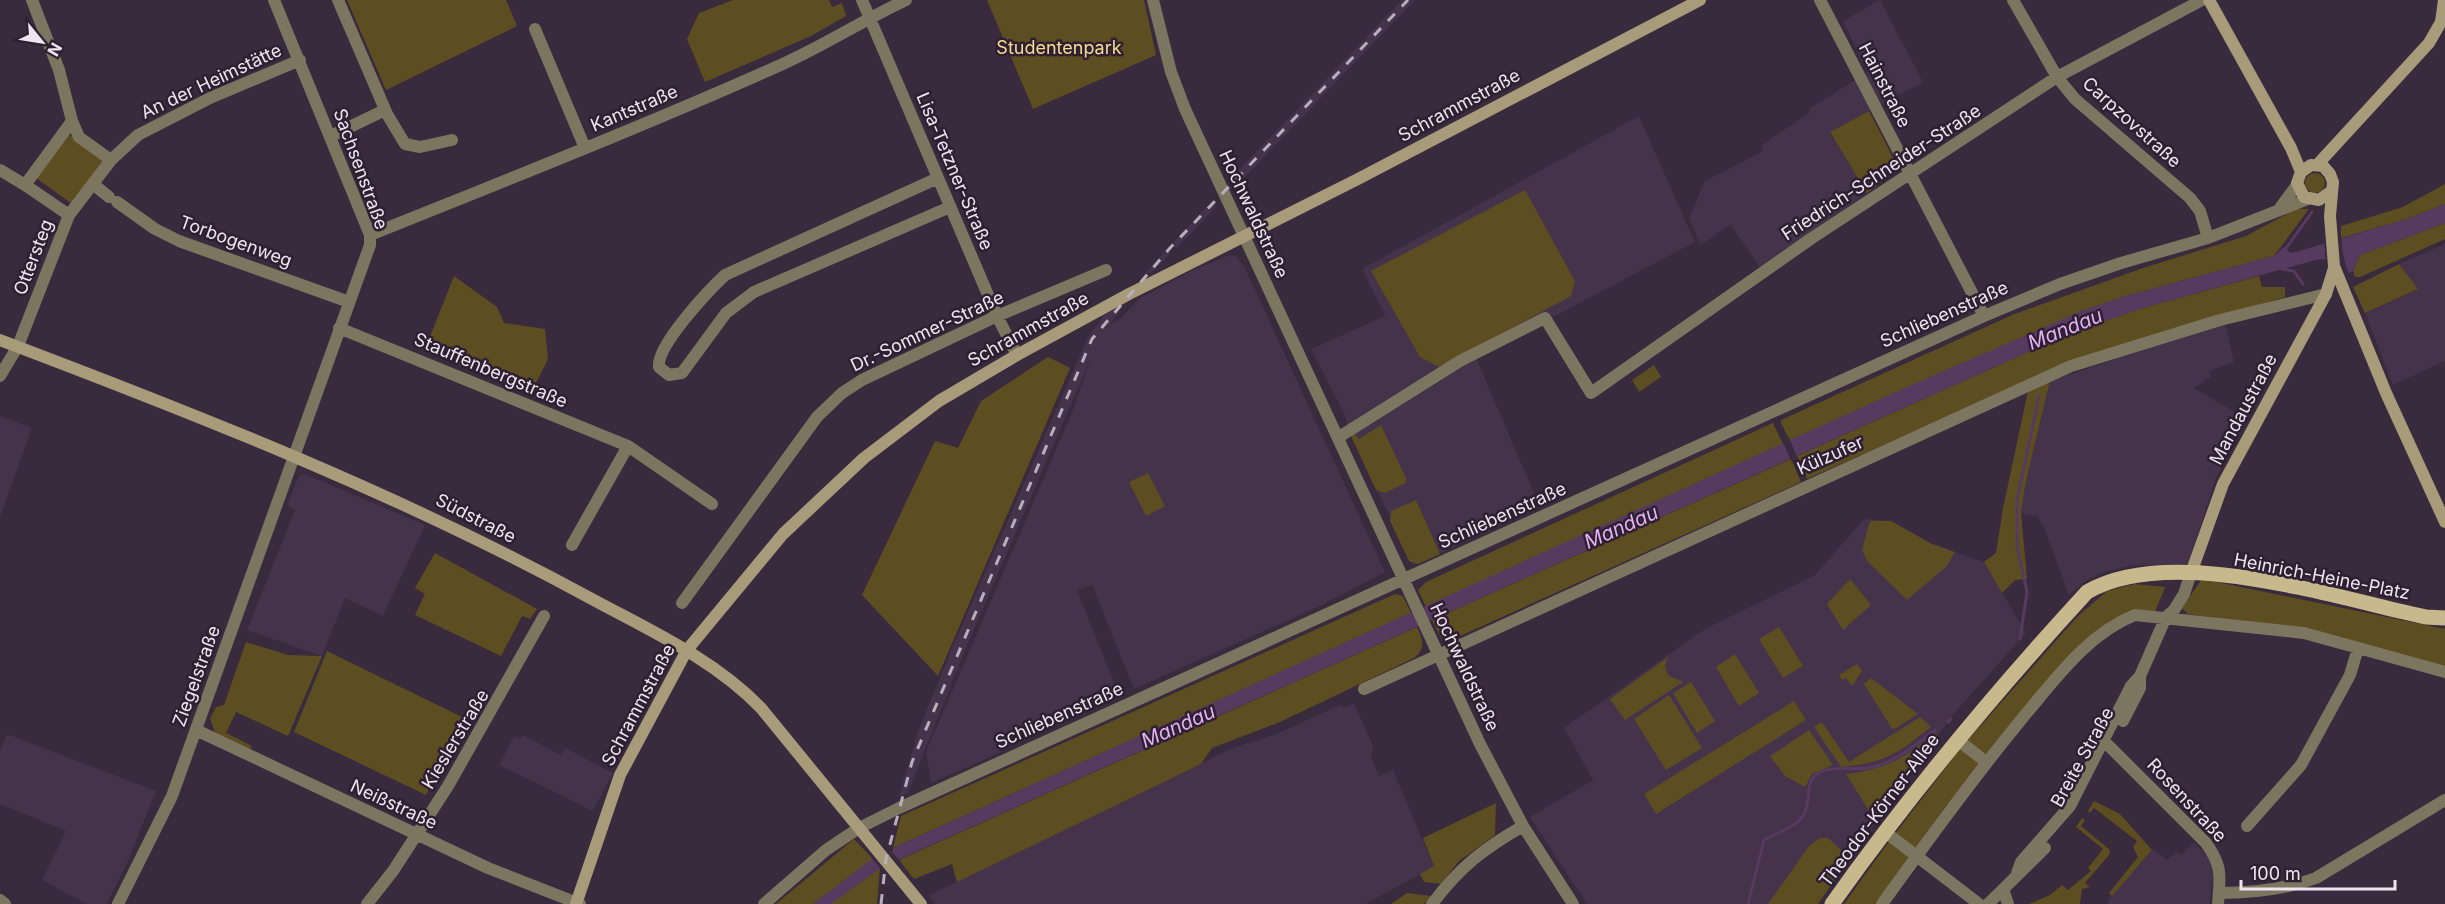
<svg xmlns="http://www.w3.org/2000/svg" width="2445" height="904" viewBox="0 0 2445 904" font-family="Inter,sans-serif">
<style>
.built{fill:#44334a}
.green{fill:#5c4e21}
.water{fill:#573a60}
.pier{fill:#392a3d}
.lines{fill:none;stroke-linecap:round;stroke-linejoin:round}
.stream{stroke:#573a60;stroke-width:3}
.street{stroke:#7c7560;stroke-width:12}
.secondary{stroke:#a79b7a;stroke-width:12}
.primary{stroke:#c8b98d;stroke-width:15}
.rail{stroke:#baaebc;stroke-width:3;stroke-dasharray:10 10;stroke-linecap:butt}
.labels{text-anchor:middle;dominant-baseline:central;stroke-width:5;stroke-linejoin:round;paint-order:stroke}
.park-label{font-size:18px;fill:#f8dd8e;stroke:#2e2032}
.street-label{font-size:18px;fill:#efe5f1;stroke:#2e2032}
.water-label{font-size:20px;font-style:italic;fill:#e4b2f2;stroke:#2e2032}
</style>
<rect width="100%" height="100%" fill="#392a3d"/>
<path class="built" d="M1402,0H1415L1239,183L1234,175Z
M1880,0L1923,82L1830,132L1867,193L1760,268L1731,225L1700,245L1689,218L1705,181L1763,151L1761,146L1810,112L1809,109L1868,72L1843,21Z
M1639,116L1695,242L1476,358L1540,507L1418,564H1412L1347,427L1346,418L1311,349L1385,316L1362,269Z
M1212,201L1216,207L1177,248L1170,246Z
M2445,244V361L2393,385L2365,313L2417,290L2399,264Z
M1165,251L1171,253L1155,270L1144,275Z
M1230,255L1237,257L1245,268L1385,572L1320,606L1134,689L1092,585L1077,590L1117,690L1005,740L999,753L931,783L926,752L1073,410L1091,358L965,650L908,793L899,796L919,729L953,646L1088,337L1106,313L1123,306L1111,323L1119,320L1140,298L1197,268Z
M2225,322L2234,362L2209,371L2211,377L2194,388L2247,419L2216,478L2188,565H2133L2101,573L2084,582L2069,595L2044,527L2037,517L2021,513L2026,481L2050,381Z
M0,416L32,428L0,517Z
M305,474L425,525L383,616L345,598L322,656L247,630L295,510L287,505L299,476Z
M1864,519L1891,521L1932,544L1984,562L2026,633L1951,717L1818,904H1587L1530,817L1593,780L1564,728L1705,629L1815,575Z
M1354,704L1373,745L1371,757L1379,776L1393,770L1434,867L1365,904H935L929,895L1235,747L1274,735L1340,705L1344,708Z
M7,734L156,791L127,863L107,904H86L42,880L66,831L0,804V751Z
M523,735L561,755L565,748L613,773L593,811L499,765L514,736L521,739Z
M2194,842L2214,863L2210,904H2109L2107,901L2153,849L2167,860L2176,852L2181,855Z"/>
<path class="green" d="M347,0H506L517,26L386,90Z
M733,0H829L832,7L842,3L846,16L811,36L705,82L687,39L699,13Z
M987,0H1144L1156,55L1033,109Z
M1869,111L1899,169L1867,193L1830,132Z
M66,135H70L104,160L72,204L36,178Z
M2305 183a10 10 0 1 1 20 0a10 10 0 1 1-20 0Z
M2445,184V204L2407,219L2341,238V226L2403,207Z
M1525,190L1575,281L1571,296L1439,367L1420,357L1371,271Z
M2296,209H2309L2274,256L2129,295L2084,310L1790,441L1781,423V420L2012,315L2143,268L2246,236Z
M2445,223V239L2360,277H2355L2353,271L2360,255Z
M2399,264L2418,289L2365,313L2353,287Z
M454,276L497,307L504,323L545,329L548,359L536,383L509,385L429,353L435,341L429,339Z
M2259,276L2262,287H2285V297L2070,362L1807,479L1797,456L2068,334L2139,309Z
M1048,357L1070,368L938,676L862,595L935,441L958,448L981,401Z
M1654,365L1661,377L1639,392L1632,380Z
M2050,381L2026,481L2021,513L2027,579L2015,580L2002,593L1984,562L1996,553L2003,508L2028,391Z
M1773,423L1783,444L1426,607L1418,590L1426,582Z
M1381,425L1406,478V483L1385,493L1376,490L1351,436L1355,434L1359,439Z
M1791,459L1801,482L1451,640L1441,638L1432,620Z
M1148,473L1165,506L1146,516L1129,482Z
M1416,500L1440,554L1418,564L1409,561L1390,521L1391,511Z
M1870,521H1891L1932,544L1955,552L1947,566L1907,600L1867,561L1862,550Z
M435,553L537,609L530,619L522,616L501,656L415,615L425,594L415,588Z
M1850,579L1871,605L1843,630L1827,604Z
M2202,579L2445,629V670L2304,630L2188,614L2182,608Z
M2135,584L2165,587L2154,615C2137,609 2125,613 2110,621L1977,768L1945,807L1876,904H1844L1885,847L1960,749L2078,616L2107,591Z
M1395,594L1403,596L1411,613L893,848L901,816Z
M1417,627C1423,640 1426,648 1414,658L1280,722L1212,748L1201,764L957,882L952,864L914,879L899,860Z
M1779,627L1803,666L1783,678L1759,639Z
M246,642L288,655L322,656L288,736L236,712L226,733L252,746L249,751L216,735L210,719L216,707L224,705Z
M327,651L464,718L426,795L294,732Z
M1735,654L1759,693L1739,706L1716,667Z
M1668,657L1665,666L1668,675L1683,682L1625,720L1610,699Z
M1857,664L1862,671L1852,686L1846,678L1842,680L1839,675Z
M1871,678L1918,714L1893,730L1864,684Z
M1691,682L1715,721L1697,733L1673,693Z
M1669,695L1702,748L1666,770L1634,719Z
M1794,701L1806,720L1656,814L1644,794Z
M1920,717L1931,727C1897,754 1885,763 1841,767L1814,727L1822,722L1849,762Z
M1809,730L1833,765L1812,774L1805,787L1785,776L1770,756Z
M1936,732L1938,736L1936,741L1874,819L1846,774C1890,768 1902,759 1936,732Z
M2094,801L2120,814L2152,850L2112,896L2109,893L2138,857L2133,847L2137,841L2094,808L2090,813L2088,811Z
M1496,803L1495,835L1459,861L1441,884L1424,882L1420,874L1434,866L1423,838Z
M2082,818L2085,820L2081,826L2110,850L2109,855L2085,883L2090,887L2082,889L2080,904H2029L2050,895L2062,885L2068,890L2091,871L2088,868L2103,849L2076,827Z
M1820,838H1828L1850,858L1818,904H1768L1809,846Z
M854,839L873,859L813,904H776Z
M880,868L877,904H831L837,899Z
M1407,893L1431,896L1424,904H1391Z"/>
<path class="water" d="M2445,204V223L2360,255L2353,271L2349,273L2342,261L2319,259L2139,309L2068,334L911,854L880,868L831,904H813L869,861L893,848L1909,386L2084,310L2129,295L2274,256L2285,246L2290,253L2296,252L2407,219Z"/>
<path class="pier" d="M2341,235L2343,254L2348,275L2340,264L2326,263L2324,240Z
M1789,438L1798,459L1792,462L1782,441Z
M894,845L892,852L901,862L880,872V868L871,857Z"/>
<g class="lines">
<path class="stream" d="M2285,250L2312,212
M2282,269L2294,271L2303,284
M2020,639L2027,592L2017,547V499L2039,396
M1948,722L1951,719
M1748,904L1764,840C1775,834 1796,827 1803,816C1812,804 1804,783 1817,774C1831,765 1852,770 1867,768C1894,764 1914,746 1935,730"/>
<path class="street" d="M32,0L59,70L72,121
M338,0L387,114L405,144L420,147L452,140
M862,0L997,316L1017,355
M1153,0L1171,72L1185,109L1480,744L1523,826L1573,904
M1820,0L1984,316
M2013,0L2057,77L2075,99L2190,198L2200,211L2208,238
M535,29L585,148
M331,136L385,110
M0,170L25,185
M938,178L725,275C709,290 656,346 659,367L669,375L682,373L726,313L754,292L950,207
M93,184L109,197
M117,202L155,229L179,241L349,302
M2280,208L2297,185
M69,215L25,185L72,121L79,137L111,160
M370,235C509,179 649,124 785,63C827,44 865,19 906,0
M339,328L628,446L712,504
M0,376L18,346L69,215L111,160L138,135L210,98L300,60
M1339,437L1460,361L1545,318L1591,393L1812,238L2057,77L2202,0
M572,545L628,446
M682,603L817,417L842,393L862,380L997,316L1106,270
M1364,689L2071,366L2220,320L2326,294
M2123,721L2140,688V676
M196,730L488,868L580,904
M1958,740L1986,762
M2104,741L2206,843C2223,867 2220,876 2218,904
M2247,826L2301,765L2350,675L2358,648
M1884,831L1979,904
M2017,873L2021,862L2070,806L2131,686L2140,676L2166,617L2174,610L2184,594L2191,573
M2003,889L2008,904
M2219,893C2252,893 2284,890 2316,878L2445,800
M0,900L5,904
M118,904L172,796L370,245V235L274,0
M367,904L393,871L448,786L544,616
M764,904L826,850L859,828L899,808L1984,316L2060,284L2121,263L2208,238L2308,199
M1432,904C1460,867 1483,849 1523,826
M1882,904C1929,839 1974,777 2025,715C2057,677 2089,633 2135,615L2304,633L2445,672
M1988,904L2045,848"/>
<path class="secondary" d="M2209,0L2291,148L2301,172
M2317,165L2429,43L2441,22L2444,0
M2330,192L2319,200L2304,197L2297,183L2301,172L2311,165L2323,166L2330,174L2333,182L2330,216L2334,266L2386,393L2445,522
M0,340C201,416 401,495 590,598C649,630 714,659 761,708L921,904
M2191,573L2223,484L2326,294L2334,268
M576,904L620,775L687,650L783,534L864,458L939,401L1017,355L1129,294L1358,179L1700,0"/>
<path class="primary" d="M1832,904C1910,794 1996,691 2087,592C2170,543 2336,598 2426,617L2445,618"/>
<path class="rail" d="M881,904L886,859L912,762L1092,339L1170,248L1408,0"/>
</g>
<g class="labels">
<g class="park-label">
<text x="1059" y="47">Studentenpark</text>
</g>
<g class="street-label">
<text transform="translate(211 81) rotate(-25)">An der Heimstätte</text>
<text transform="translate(1885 85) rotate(63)">Hainstraße</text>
<text transform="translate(1459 105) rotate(-28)">Schrammstraße</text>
<text transform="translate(634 108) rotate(-23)">Kantstraße</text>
<text transform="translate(2132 122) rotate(42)">Carpzovstraße</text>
<text transform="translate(361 169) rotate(70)">Sachsenstraße</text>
<text transform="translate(955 171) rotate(67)">Lisa-Tetzner-Straße</text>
<text transform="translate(1881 172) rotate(-33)">Friedrich-Schneider-Straße</text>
<text transform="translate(1254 214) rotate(65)">Hochwaldstraße</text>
<text transform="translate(236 241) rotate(20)">Torbogenweg</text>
<text transform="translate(33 257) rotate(-69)">Ottersteg</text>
<text transform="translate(1944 314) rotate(-24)">Schliebenstraße</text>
<text transform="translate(1028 329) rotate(-29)">Schrammstraße</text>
<text transform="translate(927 331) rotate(-25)">Dr.-Sommer-Straße</text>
<text transform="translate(491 370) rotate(23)">Stauffenbergstraße</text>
<text transform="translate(2243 409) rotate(-62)">Mandaustraße</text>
<text transform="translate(1830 455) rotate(-24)">Külzufer</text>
<text transform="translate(1502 515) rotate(-24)">Schliebenstraße</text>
<text transform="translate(476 518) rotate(27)">Südstraße</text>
<text transform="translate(2322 576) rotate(11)">Heinrich-Heine-Platz</text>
<text transform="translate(1465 667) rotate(65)">Hochwaldstraße</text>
<text transform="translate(196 676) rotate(-70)">Ziegelstraße</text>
<text transform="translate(638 705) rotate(-62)">Schrammstraße</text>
<text transform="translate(1059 715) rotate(-24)">Schliebenstraße</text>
<text transform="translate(455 739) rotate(-59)">Kieslerstraße</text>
<text transform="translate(2082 757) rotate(-61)">Breite Straße</text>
<text transform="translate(2187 800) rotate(47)">Rosenstraße</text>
<text transform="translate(394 804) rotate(25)">Neißstraße</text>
<text transform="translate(1879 810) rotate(-53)">Theodor-Körner-Allee</text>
</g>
<g class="water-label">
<text transform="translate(2065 329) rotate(-22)">Mandau</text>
<text transform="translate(1621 527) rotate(-24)">Mandau</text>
<text transform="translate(1178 726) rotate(-24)">Mandau</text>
</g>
</g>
<g transform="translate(42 42) rotate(120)" stroke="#2e2032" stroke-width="4.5" paint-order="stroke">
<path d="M0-4.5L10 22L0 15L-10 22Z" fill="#efe5f1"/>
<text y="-9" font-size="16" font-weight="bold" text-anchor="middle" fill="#efe5f1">N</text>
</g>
<path d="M2241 880v9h154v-9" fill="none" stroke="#efe5f1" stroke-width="3"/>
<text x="2250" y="880" font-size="18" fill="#efe5f1" stroke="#2e2032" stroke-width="4.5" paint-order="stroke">100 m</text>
</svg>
